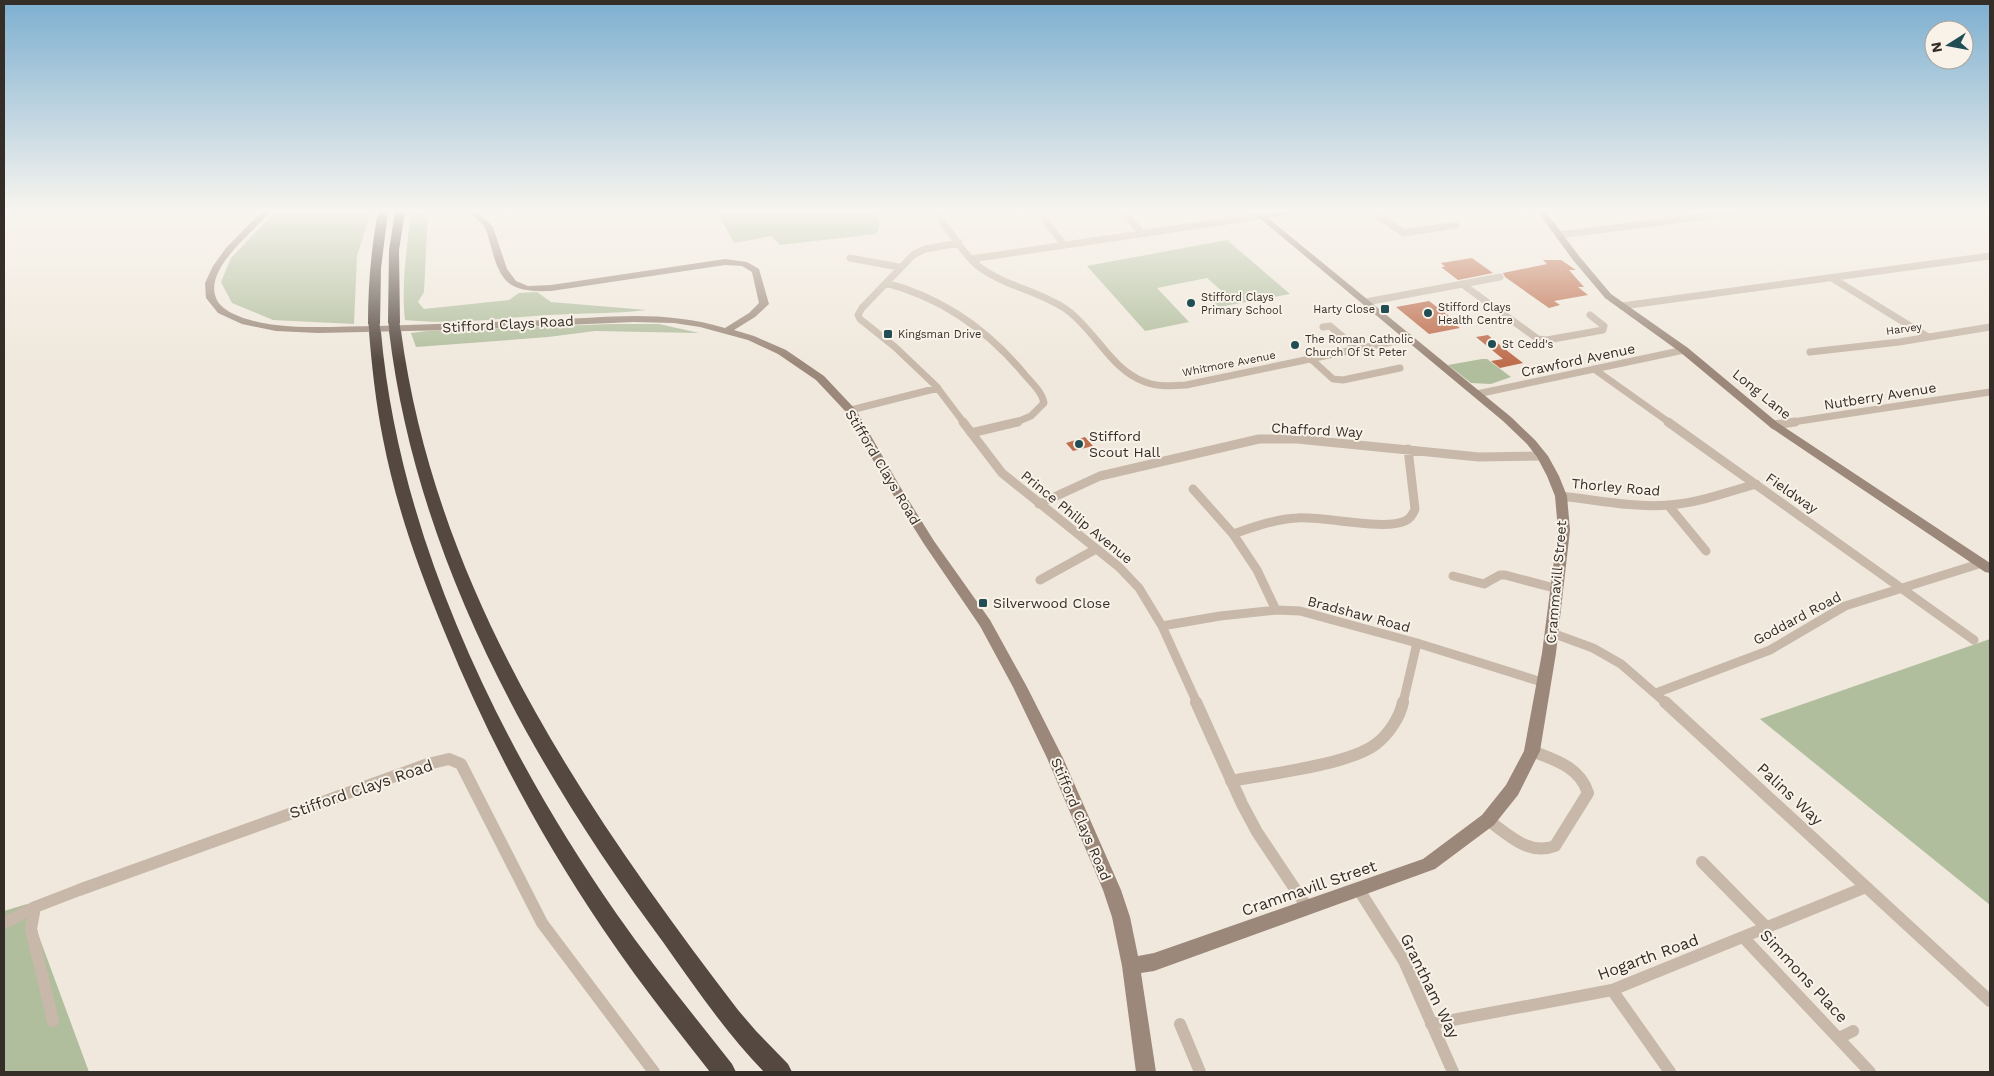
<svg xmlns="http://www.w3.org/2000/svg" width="1994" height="1076" viewBox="0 0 1994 1076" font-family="'Work Sans',sans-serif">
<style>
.green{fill:#b1be9d}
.building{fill:#be6e4d}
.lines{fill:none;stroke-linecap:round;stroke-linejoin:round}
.street-far2{stroke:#c7b8a9;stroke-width:7}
.street-far1{stroke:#c7b8a9;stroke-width:9}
.street{stroke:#c7b8a9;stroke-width:12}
.secondary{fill:#9b887a;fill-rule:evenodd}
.highway{fill:#554840;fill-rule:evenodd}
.highway-bridge{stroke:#554840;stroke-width:11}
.poi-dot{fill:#214e54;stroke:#f8f2e8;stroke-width:2}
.labels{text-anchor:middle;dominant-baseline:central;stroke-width:4;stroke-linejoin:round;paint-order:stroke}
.far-poi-label{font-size:11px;fill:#352d28;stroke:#f8f2e8;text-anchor:start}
.far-street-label{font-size:11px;fill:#352d28;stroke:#f8f2e8}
.street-label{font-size:14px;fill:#352d28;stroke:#f8f2e8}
.poi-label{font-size:14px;fill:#352d28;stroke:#f8f2e8;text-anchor:start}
.near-street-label{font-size:16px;fill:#352d28;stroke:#f8f2e8}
</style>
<rect width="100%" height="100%" fill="#f0e8dc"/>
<path class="green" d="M275,212H371L357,256L354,324L273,320L232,303L221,282L231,258Z
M411,212H428L424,292L418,302L424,309L509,300L519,293L537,292L551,302L647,310C614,314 581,313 547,315C500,318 453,325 405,320C401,285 407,247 411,212Z
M717,212H876C881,220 881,226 876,234L780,245L772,236L734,243Z
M1227,240L1290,294L1219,307L1208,298L1225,294L1207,278L1157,288L1189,322L1145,331L1087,266Z
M610,324H659L699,333L595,331L548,337L416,347L411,333L427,331Z
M1482,359H1487L1511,377L1491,384L1471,383L1448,365Z
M1990,639V905L1760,719Z
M27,904L89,1072H4V911Z"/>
<path class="building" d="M1472,258L1493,273L1458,280L1441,267H1445L1441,263Z
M1543,260H1561L1576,270H1569L1584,287H1578L1588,295L1554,301L1560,305L1549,308L1505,277L1503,273L1547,264Z
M1429,301L1449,316L1445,317L1460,328L1429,334L1396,307Z
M1488,335L1501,346L1523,363L1500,368L1491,361L1503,359L1476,337Z
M1085,437L1093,446L1073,451L1066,443Z"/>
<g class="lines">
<path class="street-far2" d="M936,212C948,228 963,254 978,266C1004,286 1040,291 1067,310C1095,330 1111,370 1145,382C1158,387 1172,386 1186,385L1410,338
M1039,212L1064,245
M1123,212L1142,233
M1373,212L1404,233L1456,225
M1559,235L1738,212
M959,243L925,249L913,255L862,308L858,315L860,319L895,347L936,386L964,423
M850,258L899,267
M971,259L1261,216
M1832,278L1928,337
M886,283C943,298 988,330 1025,375C1032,383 1042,392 1044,403L1031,416L1014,423
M1462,284L1538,339L1547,340L1603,330L1604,326L1590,315
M1366,302L1500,277
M1622,306L1990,256
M1323,327L1330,326L1357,349
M1810,352L1899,342L1990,327
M1311,359L1333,379L1343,380L1400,368
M1594,369L1670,423
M1477,394L1684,350
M851,410L938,388
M1786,423L1990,392"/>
<path class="street-far1" d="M963,422L1002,473L1119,567L1139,588L1162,626L1197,703
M1668,422L1974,640
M1774,425L1795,422
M971,433L1018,422
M1193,489L1233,534
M1561,496C1597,500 1633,508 1669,505C1699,503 1727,492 1756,484
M1039,504L1100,476L1259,439H1297L1479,457L1542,456
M1668,505L1706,551
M1453,576L1484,584L1500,575H1505L1558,589
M1040,580L1096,549
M1276,610L1257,570L1233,534C1254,527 1275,519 1297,518C1325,516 1383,531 1405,521C1410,519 1413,514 1415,509L1408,449
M1162,626L1220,616L1276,610L1300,611L1417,643L1545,683
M1552,633L1593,648L1621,664L1666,703
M1656,693L1770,650L1845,606L1982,563
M1403,703L1417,643"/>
<path class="street" d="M1196,702L1242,804L1257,832L1307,907
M1665,702L1990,1001
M1231,781C1267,774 1349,765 1376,744C1389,734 1400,717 1403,702
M1488,820C1508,835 1529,856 1555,846L1588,793C1580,767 1555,760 1532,751
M1702,862L1766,927
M1359,890L1404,961L1453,1072
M35,907L31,929L53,1021
M4,923L35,907L79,890L428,764L449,759L461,764L542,923L654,1072
M1743,937L1870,1072
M1612,990L1670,1072
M1180,1024L1200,1072
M1431,1024L1612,990L1866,887
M1839,1038L1853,1031"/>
<path class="secondary" d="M261,212H270C254,232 204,268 216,298C223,316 259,323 276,325C309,329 344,326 378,326C433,324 489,322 544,320C575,319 605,316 635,316C666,316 695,319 725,328L749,313L759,303L752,272L742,266L725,265L551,291C515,292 502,288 492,250C490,243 488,234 485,228C481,221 473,217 468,212H478L493,227L507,269L516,281L528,286L551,285L725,259L747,262L759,269L769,304L755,317L734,330L754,336L786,350L824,376L856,410L899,485L934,541L990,620L1027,687L1063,758L1121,890L1130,917L1138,956L1154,953L1423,859L1482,815L1506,785L1524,751L1542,653L1558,530L1555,496L1547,476L1537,457L1527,444L1503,421L1257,216L1272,212H1294L1290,214L1268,218L1511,417L1535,440L1548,456L1559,476L1567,496L1570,530L1556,653L1540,751L1518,795L1494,825L1435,869L1154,971L1141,973L1156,1072H1136L1122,966L1112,917L1103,890L1047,758L1013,687L980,626L924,544L887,485L846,412L816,380L778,354L748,340L700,327L674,323L633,322L452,330L318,333L276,331L242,324L218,313L206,298L205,283L213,266L226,248Z
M1538,212H1546L1579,256L1611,294L1688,348L1778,423L1990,563V573L1985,572L1770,427L1680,352L1605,298L1573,260Z"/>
<path class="highway" d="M378,212H388L381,268L380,324L374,327L368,324C368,286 371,249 378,212Z
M395,212H405L399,250L400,323L394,326L388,323L389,250Z
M395,327L401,331C436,591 582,806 738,1010L756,1031L788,1064L792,1072H764C726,1033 695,987 663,942C530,762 416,556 389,331Z
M375,328L381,332C399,538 499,744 616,913C652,965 693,1014 732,1064L736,1072H710C673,1025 636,978 603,929C540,836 487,736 445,633C419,570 396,506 383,439C376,404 372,368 369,332Z"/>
<path class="highway-bridge" d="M394,323L395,331
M374,324L375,332"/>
</g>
<linearGradient id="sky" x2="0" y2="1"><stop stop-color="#7dafd0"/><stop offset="0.58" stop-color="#f8f5ef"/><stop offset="1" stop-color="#f8f5ef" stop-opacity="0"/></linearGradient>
<rect width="1994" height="363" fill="url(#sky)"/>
<g class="poi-dot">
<circle cx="1191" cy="303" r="5"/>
<rect x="1380" y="304" width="10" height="10" rx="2.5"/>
<circle cx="1428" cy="313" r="5"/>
<rect x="883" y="329" width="10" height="10" rx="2.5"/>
<circle cx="1492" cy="344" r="5"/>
<circle cx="1295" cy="345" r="5"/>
<circle cx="1079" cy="444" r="5"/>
<rect x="978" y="598" width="10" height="10" rx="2.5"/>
</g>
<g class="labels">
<g class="far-poi-label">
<text x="1201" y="297">Stifford Clays<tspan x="1201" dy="13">Primary School</tspan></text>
<text x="1438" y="307">Stifford Clays<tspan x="1438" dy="13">Health Centre</tspan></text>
<text x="1375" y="309" text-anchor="end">Harty Close</text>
<text x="898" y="334">Kingsman Drive</text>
<text x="1305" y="339">The Roman Catholic<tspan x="1305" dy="13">Church Of St Peter</tspan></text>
<text x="1502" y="344">St Cedd's</text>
</g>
<g class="far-street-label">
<text transform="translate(1904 329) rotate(-8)">Harvey</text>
<text transform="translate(1229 364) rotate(-11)">Whitmore Avenue</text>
</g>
<g class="street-label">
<text transform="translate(508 324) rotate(-3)">Stifford Clays Road</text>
<text transform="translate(1578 360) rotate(-12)">Crawford Avenue</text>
<text transform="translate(1762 394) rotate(39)">Long Lane</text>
<text transform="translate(1880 396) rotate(-9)">Nutberry Avenue</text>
<text transform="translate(1317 430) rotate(3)">Chafford Way</text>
<text transform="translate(883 467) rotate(59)">Stifford Clays Road</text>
<text transform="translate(1616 487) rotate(5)">Thorley Road</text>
<text transform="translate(1792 493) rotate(35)">Fieldway</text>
<text transform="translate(1077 517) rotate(39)">Prince Philip Avenue</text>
<text transform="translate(1556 582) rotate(-85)">Crammavill Street</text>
<text transform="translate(1359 614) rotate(15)">Bradshaw Road</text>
<text transform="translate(1797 618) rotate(-28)">Goddard Road</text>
<text transform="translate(1081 819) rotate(67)">Stifford Clays Road</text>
</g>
<g class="poi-label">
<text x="1089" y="436">Stifford<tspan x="1089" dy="16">Scout Hall</tspan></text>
<text x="993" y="603">Silverwood Close</text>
</g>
<g class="near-street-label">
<text transform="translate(361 789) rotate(-19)">Stifford Clays Road</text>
<text transform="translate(1790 794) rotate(43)">Palins Way</text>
<text transform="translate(1309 888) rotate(-19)">Crammavill Street</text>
<text transform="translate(1648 957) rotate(-20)">Hogarth Road</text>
<text transform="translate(1804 976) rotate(47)">Simmons Place</text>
<text transform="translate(1430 986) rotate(64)">Grantham Way</text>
</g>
</g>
<rect width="1994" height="1076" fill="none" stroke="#352d28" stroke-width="10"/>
<g transform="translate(1949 45) rotate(259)"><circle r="24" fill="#f8f2e8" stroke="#aaa39b"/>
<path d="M0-4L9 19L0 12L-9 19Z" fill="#214e54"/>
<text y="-8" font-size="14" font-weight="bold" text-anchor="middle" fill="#352d28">N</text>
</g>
</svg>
